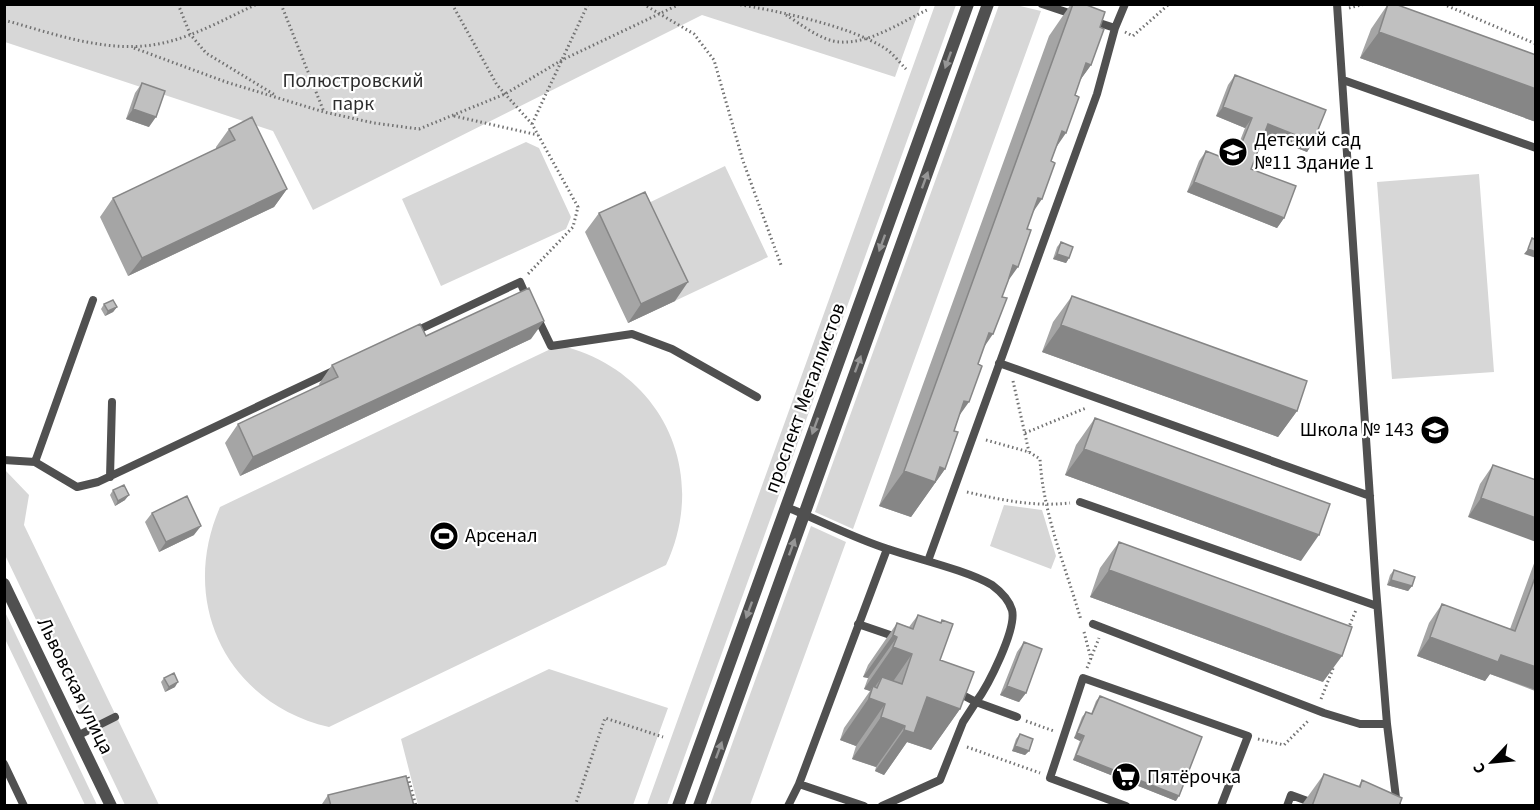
<svg xmlns="http://www.w3.org/2000/svg" width="1540" height="810" viewBox="0 0 1540 810" font-family="'Source Sans 3',sans-serif">
<style>
.green{fill:#d7d7d7}
.lines{fill:none;stroke-linecap:round;stroke-linejoin:round}
.path{stroke:#727272;stroke-width:3;stroke-dasharray:1.5 3;stroke-linecap:butt}
.service{stroke:#505050;stroke-width:8}
.minor{stroke:#505050;stroke-width:12}
.tertiary{stroke:#505050;stroke-width:12}
.wall{fill:#a5a5a5}
.shaded-wall{fill:#868686}
.building{fill:#c0c0c0;stroke:#868686;stroke-width:1.5}
.oneway{fill:#969696}
.labels{text-anchor:middle;dominant-baseline:central;stroke-width:4.5;stroke-linejoin:round;paint-order:stroke}
.park-label{font-size:20px;fill:#2e2e2e;stroke:#fff}
.poi-label{font-size:20px;fill:#000;stroke:#fff;text-anchor:start}
.street-label{font-size:20px;fill:#000;stroke:#fff}
</style>
<rect width="100%" height="100%" fill="#fff"/>
<path class="green" d="M5,4L921,5L895,77L702,15L313,210L273,131L5,42Z
M935,5H956L667,805H647Z
M999,5H1016L1041,11L853,529L815,512Z
M526,142L539,148L571,217L566,229L441,286L402,199Z
M725,166L768,257L628,323L632,211Z
M1479,174L1494,372L1392,379L1377,182Z
M559,345C661,369 710,471 666,565L329,727C227,703 178,603 220,507Z
M5,470L29,495L24,525L159,805H125L5,555Z
M1004,505L1042,510L1056,556L1051,569L990,546Z
M811,526L846,542L750,805H710Z
M4,612H5L97,805H85L5,639Z
M549,669L668,708L633,805H418L401,739Z"/>
<g class="lines">
<path class="path" d="M178,4L190,34L206,53L275,95
M281,4L324,112
M452,4L497,85L532,124L578,207L573,227L528,274
M643,4L694,34L714,60L743,161L781,265
M736,4C778,11 846,25 883,47C892,52 899,62 906,69
M1443,4L1536,44
M1349,8L1365,4
M786,15C801,24 821,41 840,42C870,44 901,22 927,10
M4,20C55,34 110,55 163,43C195,36 227,18 257,4
M1125,32L1133,36L1169,4
M134,48L226,82L324,112L374,123L419,129L505,94L562,60L680,4
M454,116L538,135
M532,124L588,4
M1013,381L1029,452
M1025,433L1086,408
M986,440L1029,452L1040,459C1043,514 1066,568 1081,620
M967,492C1001,500 1034,507 1070,503
M1348,629L1356,610
M1084,632L1091,659
M1087,668L1099,638
M1321,699L1334,666
M1026,721L1054,731
M1258,739L1284,745L1309,720
M967,747L1040,773
M408,777L416,806
M575,806L605,718L663,737"/>
<path class="service" d="M1042,4L1075,15
M1337,4L1376,588L1387,724L1397,806
M1090,20L1115,28
M1343,80L1536,148
M537,317L551,346L632,334L672,349L757,397
M414,332L520,282L528,300
M999,363L1370,496
M4,460L35,462L77,487L98,482L335,370
M35,462L93,300
M110,477L112,402
M1080,502L1377,606
M786,507C820,520 853,538 888,549C917,559 966,570 992,585C1000,591 1009,600 1012,610C1017,629 988,686 976,702L955,691
M928,561L1097,94L1115,28L1125,4
M858,624L899,638
M1093,624L1324,713L1360,724H1387
M77,736L115,717
M4,764L24,806
M788,806L799,784
M864,806L799,784L887,549
M882,806L940,780L963,722L976,702L1017,717
M1126,806L1050,778L1083,678L1248,736L1221,806
M1287,806L1291,795L1321,806"/>
<path class="minor" d="M4,584L111,806"/>
<path class="tertiary" d="M678,806L968,4
M699,806L988,4"/>
</g>
<path class="wall" d="M1071,4H1084L1100,27L1091,65L1080,80L1007,281L954,431L945,469L911,517L879,506L1049,36Z
M1388,4H1395L1536,55V122L1360,58L1371,29Z
M1235,75L1313,142L1307,152L1264,135L1251,169L1284,218L1277,228L1187,192L1199,161L1206,151L1232,161L1245,128L1216,116L1228,85Z
M142,83L149,127L126,119L135,93Z
M229,129L287,189L274,207L128,276L100,217L113,198L216,149V147Z
M599,213L675,301L628,323L585,232Z
M1061,242L1069,258L1066,263L1053,259L1057,247Z
M1072,296L1297,411L1278,437L1042,352L1053,322Z
M104,304L117,307L113,312L105,316L101,309Z
M531,339L240,476L225,443L238,424L320,386L319,384L332,365Z
M1095,418L1301,561L1065,475L1076,445Z
M1493,465L1536,480L1468,517L1480,484Z
M113,490L125,500L115,506L110,495Z
M152,513L194,535L159,552L145,522Z
M1119,542L1323,682L1090,597L1100,568Z
M1536,558L1535,691L1490,674L1485,681L1417,656L1429,623L1442,604L1510,629Z
M1394,570L1412,586L1408,591L1387,585L1390,575Z
M918,615L940,623L942,620L940,660L960,709L931,750L907,742L884,775L875,771L876,767L852,759L856,746L840,740L844,728L870,691L864,689L868,678L863,677L868,665L897,623L909,627Z
M1024,642L1026,693L1019,702L1000,695L1017,652Z
M164,678L175,687L165,692L161,682Z
M1100,696L1176,801L1073,760L1080,741L1074,738L1082,717L1086,712L1091,714L1096,701Z
M1020,734L1029,751L1025,755L1012,751L1016,739Z
M1324,774L1358,787L1362,780L1399,806H1301Z
M328,795L414,806H322V804Z"/>
<path class="shaded-wall" d="M1379,32L1536,89V122L1360,58Z
M1086,63L1091,65L1066,100Z
M1223,107L1252,118L1245,128L1216,116Z
M133,109L156,117L149,127L126,119Z
M1268,124L1313,142L1307,152L1262,134Z
M1062,131L1066,133L1042,168Z
M1194,182L1284,218L1277,228L1187,192Z
M287,189L274,207L128,276L142,258Z
M1038,198L1042,199L1018,234Z
M1528,249L1536,252V258L1524,254Z
M1057,254L1069,258L1066,263L1053,259Z
M1013,265L1018,267L993,302Z
M688,282L675,301L628,323L641,304Z
M117,307L113,312L105,316L108,311Z
M544,321L531,339L240,476L253,457Z
M1061,325L1297,411L1278,437L1042,352Z
M989,333L993,334L969,369Z
M964,401L969,402L944,437Z
M1084,449L1319,535L1301,561L1065,475Z
M940,467L945,469L911,517L879,506L904,471Z
M129,495L125,500L115,506L118,501Z
M1481,498L1536,518V542L1468,517Z
M201,526L194,535L159,552L166,542Z
M1109,570L1342,656L1323,682L1090,597Z
M1391,580L1412,586L1408,591L1387,585Z
M893,635L897,637L868,678L863,677Z
M1430,637L1501,655L1536,667V690L1490,674L1485,681L1417,656Z
M893,647L912,654L883,696L877,688L882,677L872,691L873,686L870,691L864,689Z
M178,682L175,687L165,692L169,687Z
M1007,686L1026,693L1019,702L1000,695Z
M927,697L960,709L931,750L907,742L884,775L875,771Z
M869,698L885,704L856,746L840,740Z
M881,717L905,726L876,767L852,759Z
M1077,733L1084,736L1080,741L1074,738Z
M1015,746L1029,751L1025,755L1012,751Z
M1076,755L1179,796L1176,801L1073,760Z"/>
<path class="building" d="M1073,4H1084L1105,12L1100,27L1104,29L1091,65L1086,63L1075,95L1079,97L1066,133L1062,131L1051,161L1055,163L1042,199L1038,198L1027,229L1031,230L1018,267L1013,265L1008,281L1002,297L1007,298L993,334L989,333L978,364L982,366L969,402L964,401L954,431L958,432L945,469L940,467L935,482L904,471Z
M1388,4H1395L1536,55V89L1379,32Z
M1235,75L1326,110L1313,142L1268,124L1251,169L1296,186L1284,218L1194,182L1206,151L1234,162L1252,118L1223,107Z
M142,83L165,91L156,117L133,109Z
M252,117L287,189L142,258L113,198L235,140L229,129Z
M645,192L688,282L641,304L599,213Z
M1532,238L1536,240V252L1528,249Z
M1061,242L1073,247L1069,258L1057,254Z
M529,288L544,321L253,457L238,424L338,377L332,365L420,324L426,336Z
M1072,296L1307,381L1297,411L1061,325Z
M113,300L117,307L108,311L104,304Z
M1095,418L1330,504L1319,535L1084,449Z
M1493,465L1536,480V518L1481,498Z
M124,485L129,495L118,501L113,490Z
M187,496L201,526L166,542L152,513Z
M1119,542L1352,627L1342,656L1109,570Z
M1394,570L1415,577L1412,586L1391,580Z
M1536,575V667L1501,655L1498,662L1430,637L1442,604L1515,631Z
M918,615L941,623L942,620L953,624L940,660L974,672L960,709L927,697L914,733L904,730L905,726L881,717L885,704L869,698L873,686L877,688L882,677L902,684L912,654L893,647L897,637L893,635L897,623L913,629Z
M1024,642L1042,649L1026,693L1007,686Z
M174,673L178,682L169,687L164,678Z
M1100,696L1202,737L1179,796L1076,755L1084,736L1077,733L1086,712L1092,714Z
M1020,734L1033,739L1029,751L1015,746Z
M1324,774L1360,787L1362,780L1402,798L1399,806H1312Z
M406,776L414,806H331L328,795Z"/>
<defs><path id="oneway-solid" d="M-6-.8H1V-3.2L6.5 0L1 3.2V.8H-6Z" transform="scale(1.5)"/></defs>
<g class="oneway">
<use href="#oneway-solid" transform="translate(948 60) rotate(110)"/>
<use href="#oneway-solid" transform="translate(925 180) rotate(-70)"/>
<use href="#oneway-solid" transform="translate(882 243) rotate(110)"/>
<use href="#oneway-solid" transform="translate(858 364) rotate(-70)"/>
<use href="#oneway-solid" transform="translate(815 426) rotate(110)"/>
<use href="#oneway-solid" transform="translate(792 547) rotate(-70)"/>
<use href="#oneway-solid" transform="translate(749 610) rotate(110)"/>
<use href="#oneway-solid" transform="translate(719 750) rotate(-70)"/>
</g>
<defs>
<g id="school-disc" transform="scale(1.5)"><circle r="9.5" fill="#000" stroke="#fff"/><path d="M0-5L7-2L0 1L-7-2ZM-4 1L0 2.5L4 1V4Q0 6-4 4Z" fill="#fff"/></g>
<g id="stadium-disc" transform="scale(1.5)"><circle r="9.5" fill="#000" stroke="#fff"/><path d="M0-5a6.5 5 0 1 0 0 10a6.5 5 0 1 0 0-10ZM-3.5-1.8h7v3.6h-7Z" fill="#fff"/></g>
<g id="supermarket-disc" transform="scale(1.5)"><circle r="9.5" fill="#000" stroke="#fff"/><path d="M-6-5.5h2.5l.6 2H6L4.5 2H-2.5L-4.4-4H-6ZM-1.5 3.2a1.3 1.3 0 1 0 .1 0ZM3 3.2a1.3 1.3 0 1 0 .1 0Z" fill="#fff"/></g>
</defs>
<g fill-rule="evenodd">
<use href="#school-disc" x="1233" y="152"/>
<use href="#school-disc" x="1435" y="430"/>
<use href="#stadium-disc" x="444" y="536"/>
<use href="#supermarket-disc" x="1126" y="777"/>
</g>
<g class="labels">
<g class="park-label">
<text x="353" y="81">Полюстровский<tspan x="353" dy="23">парк</tspan></text>
</g>
<g class="poi-label">
<text x="1254" y="140">Детский сад<tspan x="1254" dy="23">№11 Здание 1</tspan></text>
<text x="1414" y="430" text-anchor="end">Школа № 143</text>
<text x="465" y="536">Арсенал</text>
<text x="1147" y="777">Пятёрочка</text>
</g>
<g class="street-label">
<text transform="translate(805 398) rotate(-70)">проспект Металлистов</text>
<text transform="translate(75 686) rotate(64)">Львовская улица</text>
</g>
</g>
<rect width="1540" height="810" fill="none" stroke="#000000" stroke-width="12"/>
<g transform="translate(1492 762) rotate(244)" stroke="#ffffff" stroke-width="4.5" paint-order="stroke">
<path d="M0-4.5L10 22L0 15L-10 22Z" fill="#000000"/>
<text y="-9" font-size="16" font-weight="bold" text-anchor="middle" fill="#000000">С</text>
</g>
</svg>
